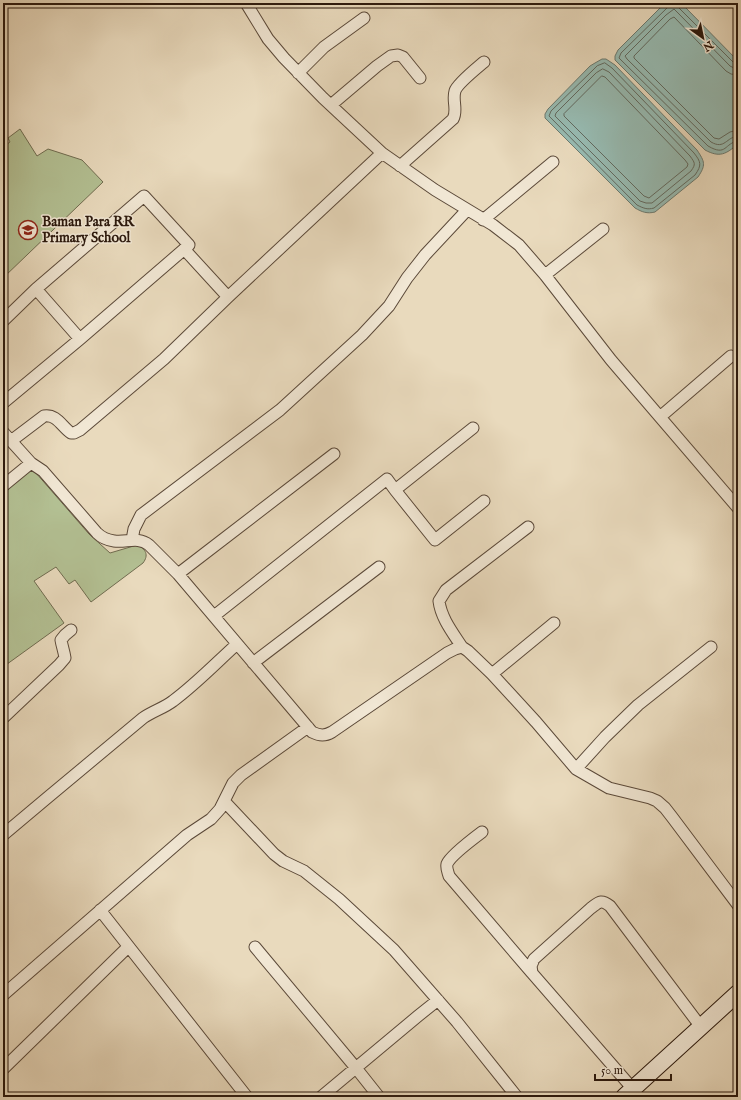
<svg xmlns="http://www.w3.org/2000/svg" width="741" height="1100" viewBox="0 0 741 1100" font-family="'IM FELL English',serif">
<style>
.green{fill:#b3c093;stroke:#706c50}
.water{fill:#97bbb2;stroke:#6c7a70}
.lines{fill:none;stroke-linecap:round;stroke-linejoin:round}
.shore{stroke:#626a60;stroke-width:1}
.minor-casing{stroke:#5b4939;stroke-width:13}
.secondary-casing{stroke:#2c190d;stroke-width:18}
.minor{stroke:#f1e7d4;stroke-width:11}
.secondary{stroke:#f1e7d4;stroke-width:16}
.labels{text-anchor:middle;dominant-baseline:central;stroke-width:3;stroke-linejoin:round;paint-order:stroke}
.poi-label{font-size:14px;font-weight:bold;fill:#2c190d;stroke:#f1e7d4;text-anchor:start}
</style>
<rect width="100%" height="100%" fill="#e9dabd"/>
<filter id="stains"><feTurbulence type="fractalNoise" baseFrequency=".005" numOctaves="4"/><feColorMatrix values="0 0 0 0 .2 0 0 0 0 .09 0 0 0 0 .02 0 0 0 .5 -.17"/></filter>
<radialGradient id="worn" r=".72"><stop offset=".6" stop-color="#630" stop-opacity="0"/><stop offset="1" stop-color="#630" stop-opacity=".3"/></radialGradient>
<path class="green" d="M20,129L37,156L48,149L82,160L103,182L3,278V147L10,142L8,138Z
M29,469L36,473L89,534L110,553L137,545C146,549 149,555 143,563L91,602L75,580L69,584L56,567L34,581L64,623L3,667V490Z"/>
<path class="water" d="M668,3H680L685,7L738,61V144C726,154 720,158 705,150L615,60V56L618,50L660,8Z
M602,59H606L615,65L697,150C705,162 706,165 698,177L655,212C647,214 642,212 635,208L545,118V114L548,109L590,66L595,63Z"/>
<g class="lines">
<path class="shore" d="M669,3L668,7L621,53L619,58L708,146C727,157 724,143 738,141
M678,3L679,8L733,62L738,64
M605,63L612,68L694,153C701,162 702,165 695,175L654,208C647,210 643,208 637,205L549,116L551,111L593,70L597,66Z
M603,69L609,72L690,156C695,163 696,164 691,171L652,203H646L640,201L555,116L556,113L596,73Z
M738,69L734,68L730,66L679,14L674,9L666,15L625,56L627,59L711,142C725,150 726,137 738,136
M738,75L731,74L726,71L674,17L670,19L634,56V58L714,138L719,139L730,132L738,130
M602,76L605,77L685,160L688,164L687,167L649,198L644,196L564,116V114Z"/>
<g class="minor-casing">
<path id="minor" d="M246,3L268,39L284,58L323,98L382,153L435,190L493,225L519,245L545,275L611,360L738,508
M298,73L324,47L364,18
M331,105L377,66L391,56L398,55L403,57L420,78
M400,166L453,119C458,110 452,101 455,91C457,84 477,68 484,62
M483,220L553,162
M184,249L228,297
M545,275L603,229
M36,289L80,339
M3,321L36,289L144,196L189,245L80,339L3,403
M660,417L731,356
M3,432L31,463L43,471L97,533C102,538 107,540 114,541C126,543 138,536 149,545L178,574L312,732C320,736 325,736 332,732L447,653L455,649L462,647L468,651L492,674L536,722L576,769L609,788L650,798L657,801L665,808L672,817L738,905
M11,441L44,416C57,414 62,427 71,433H74L80,430L164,359L228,297L382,153
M3,486L31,463
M395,490L435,540L484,501
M132,540L134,529L141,515L280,410L362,335L389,306L407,278L425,255L467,210
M178,574L334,454
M214,616L387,479L395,490L473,428
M462,647C453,633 441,618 439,601L446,590L528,527
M253,663L379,567
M492,674L554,623
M3,718L59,665L65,658C64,651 62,646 61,640L65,635L71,630
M576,769L605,737L638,705L711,647
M224,801L274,854L283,861L304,871L339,899L394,950L457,1022L517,1097
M482,832C474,838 450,856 447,864C446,868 448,872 449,876L532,973
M3,835L47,798L143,718C153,711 164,708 173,701C196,684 216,663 237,644
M100,910L247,1097
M255,947L356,1068L379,1097
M3,995L187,835L211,819L220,809L233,783L241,775L308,727
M3,1069L128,947
M633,1089L532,973L531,966L534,959L591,908C599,902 601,899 610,906L701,1027
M321,1097L418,1016L438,1000"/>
</g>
<g class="secondary-casing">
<path id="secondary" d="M624,1097L738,993"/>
</g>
<use href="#minor" class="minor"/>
<use href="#secondary" class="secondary"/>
</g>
<defs>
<g id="school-ring" transform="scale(1)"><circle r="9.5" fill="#f1e7d4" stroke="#8f2418" stroke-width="1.5"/><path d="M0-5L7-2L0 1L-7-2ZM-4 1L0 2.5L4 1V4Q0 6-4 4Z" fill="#8f2418"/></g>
</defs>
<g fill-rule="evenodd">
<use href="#school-ring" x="28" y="230"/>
</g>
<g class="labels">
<g class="poi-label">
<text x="42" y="222">Baman Para RR<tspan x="42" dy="16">Primary School</tspan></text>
</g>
</g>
<rect width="741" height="1100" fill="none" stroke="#e9dabd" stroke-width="16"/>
<rect x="4" y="4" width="733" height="1092" fill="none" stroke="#2c190d" stroke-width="2"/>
<rect x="8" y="8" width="725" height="1084" fill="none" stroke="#2c190d"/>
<g transform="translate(703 38) rotate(147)" stroke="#f1e7d4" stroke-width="3" paint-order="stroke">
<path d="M0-3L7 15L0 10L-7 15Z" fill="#2c190d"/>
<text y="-6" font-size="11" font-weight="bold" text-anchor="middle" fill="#2c190d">N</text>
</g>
<path d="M595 1074v6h76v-6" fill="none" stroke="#2c190d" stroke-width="2"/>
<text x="601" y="1074" font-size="12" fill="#2c190d" stroke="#f1e7d4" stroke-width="3" paint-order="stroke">50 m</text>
<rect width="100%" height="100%" filter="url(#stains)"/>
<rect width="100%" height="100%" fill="url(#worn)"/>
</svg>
